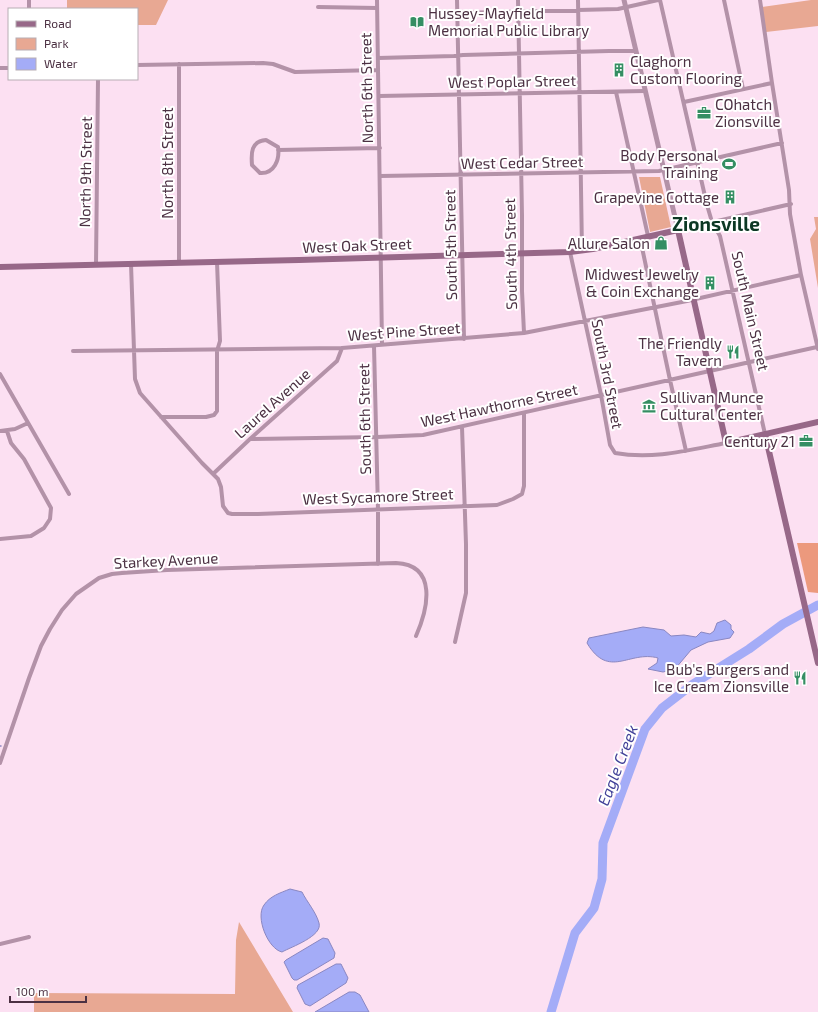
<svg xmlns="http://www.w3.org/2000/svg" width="818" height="1012" viewBox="0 0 818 1012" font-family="'Exo 2',sans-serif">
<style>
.green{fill:#e8a893}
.forest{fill:#ec997d}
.water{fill:#a4acf7;stroke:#8a87c1}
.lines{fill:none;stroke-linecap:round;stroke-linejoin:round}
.stream{stroke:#8a87c1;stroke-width:1.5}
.river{stroke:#a4acf7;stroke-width:9}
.minor{stroke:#b392a8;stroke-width:4}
.tertiary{stroke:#b392a8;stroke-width:5}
.secondary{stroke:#976888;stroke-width:6}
.labels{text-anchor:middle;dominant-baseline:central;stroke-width:4;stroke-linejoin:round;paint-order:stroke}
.poi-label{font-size:15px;fill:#4c3143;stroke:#fff;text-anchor:end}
.street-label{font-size:15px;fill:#4c3143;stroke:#fff}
.water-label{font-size:16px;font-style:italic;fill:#424198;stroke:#fff}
.district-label{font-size:19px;font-weight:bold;fill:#0c3824;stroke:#fff}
</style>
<rect width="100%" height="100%" fill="#fce0f2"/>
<path class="green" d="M67,0H168L156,25H137V9H67Z
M811,0H818V26L766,32L762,7Z
M639,177H660L671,227L650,232Z
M814,217H818V288L810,239L816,229Z
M239,922L293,1012H34V993L235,994L236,940Z"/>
<path class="forest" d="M797,543H818V593L808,592Z"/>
<path class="water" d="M725,620L731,625V629L734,632L730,638L708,642L691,650L675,669L663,672L648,669L657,663L658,658C629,650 609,680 587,643L589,638L643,627L664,630L671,636L684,635L696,637L701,632L710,634L714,631L717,623Z
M290,889L302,892C307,902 316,912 319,923C323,936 291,947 282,952C268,949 255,917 264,905C270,896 280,893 290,889Z
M323,938L328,939L335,953L334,958L297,980H294L292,978L284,962L286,960Z
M336,964H341L348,978L346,983L310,1006L305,1004L297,988L298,985Z
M349,992H355L360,995L369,1012H315Z"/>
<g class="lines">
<path class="stream" d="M0,746H1"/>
<path class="river" d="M551,1012L575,933L594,908L602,879L603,843L645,729L662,708L693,684L749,649L783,624L818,605"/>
<path class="minor" d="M29,0V9
M377,0L382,345
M457,0L464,339
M518,0L522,215V291L524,333
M578,0L582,251
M660,0L707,205L712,222L720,236L765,434
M724,0L743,89
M760,0L772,83L789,190L790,214L801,275L818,349
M318,7L377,8
M457,13L618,9L658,0
M378,58L454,56L463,55L609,51H636
M137,65L263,63L273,64L295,72L378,70
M0,68H9
M616,92L648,236
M379,96L645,91
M684,102L772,83
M266,140L278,147C280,160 274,174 260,173L252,165C251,153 251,141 266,140Z
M278,150L380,148
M380,176L659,171L782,143
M678,230L791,204
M640,238L670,380L686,451
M570,252L601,395L610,445L615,453C653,460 689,450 726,443
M179,263V64
M131,264L135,379L140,393L202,463L218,479L221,487L223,506L228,513L232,514H258L497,505L513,499L522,494L524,486V413
M96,265L98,79
M374,346L378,510V564
M73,351L342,348L524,333L687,301L801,275
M0,374L69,494
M161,417H206L214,415L217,411V351L220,341L217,262
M0,431L15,429L28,423
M250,439L377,437L423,435L817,347
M213,474L250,439L337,361L342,348
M0,539L31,536L44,528L50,519L51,508L24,459L11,443L7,431
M455,642L466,593V544L462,427
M0,763L29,678L41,646L50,629L62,610L76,594L99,578L112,574L122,573L167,570L396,563C438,565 428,609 416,636
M0,944L29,937"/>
<path class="tertiary" d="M624,0L678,230"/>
<path class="secondary" d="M0,267L299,260L570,252L593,249L678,230L726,443L818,422
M765,434L818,663"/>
</g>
<defs>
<g id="library-bare" transform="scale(1.08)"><path d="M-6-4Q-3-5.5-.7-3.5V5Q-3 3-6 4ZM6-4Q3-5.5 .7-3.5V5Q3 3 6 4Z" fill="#358e63" stroke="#fff" stroke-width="2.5" paint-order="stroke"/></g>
<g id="building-bare" transform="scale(1.08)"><path d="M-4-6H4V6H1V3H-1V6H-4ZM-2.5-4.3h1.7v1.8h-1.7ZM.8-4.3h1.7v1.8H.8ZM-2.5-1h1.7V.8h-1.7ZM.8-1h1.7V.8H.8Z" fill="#358e63" stroke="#fff" stroke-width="2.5" paint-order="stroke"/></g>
<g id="office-bare" transform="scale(1.08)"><path d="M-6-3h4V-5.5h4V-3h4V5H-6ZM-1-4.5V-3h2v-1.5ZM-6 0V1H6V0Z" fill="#358e63" stroke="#fff" stroke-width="2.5" paint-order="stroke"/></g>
<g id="stadium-bare" transform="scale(1.08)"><path d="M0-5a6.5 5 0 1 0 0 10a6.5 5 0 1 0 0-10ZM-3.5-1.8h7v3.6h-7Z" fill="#358e63" stroke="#fff" stroke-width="2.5" paint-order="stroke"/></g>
<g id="shop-bare" transform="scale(1.08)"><path d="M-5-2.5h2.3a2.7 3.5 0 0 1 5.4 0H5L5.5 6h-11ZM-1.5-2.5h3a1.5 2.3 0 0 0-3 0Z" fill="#358e63" stroke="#fff" stroke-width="2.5" paint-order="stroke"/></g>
<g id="restaurant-bare" transform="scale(1.08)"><path d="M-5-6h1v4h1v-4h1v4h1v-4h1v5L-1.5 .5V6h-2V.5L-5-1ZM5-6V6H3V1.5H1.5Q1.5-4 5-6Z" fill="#358e63" stroke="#fff" stroke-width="2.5" paint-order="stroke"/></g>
<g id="museum-bare" transform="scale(1.08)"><path d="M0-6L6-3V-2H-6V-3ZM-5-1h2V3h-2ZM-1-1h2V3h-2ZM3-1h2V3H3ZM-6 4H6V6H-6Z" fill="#358e63" stroke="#fff" stroke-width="2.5" paint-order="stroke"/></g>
</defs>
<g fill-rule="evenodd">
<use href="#library-bare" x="417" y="22"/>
<use href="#building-bare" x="619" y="70"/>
<use href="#office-bare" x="704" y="113"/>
<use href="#stadium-bare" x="729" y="164"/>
<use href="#building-bare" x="730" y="197"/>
<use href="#shop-bare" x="661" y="243"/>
<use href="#building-bare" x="710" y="283"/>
<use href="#restaurant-bare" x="733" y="352"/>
<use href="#museum-bare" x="649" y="406"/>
<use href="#office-bare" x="806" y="441"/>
<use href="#restaurant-bare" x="800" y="678"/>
</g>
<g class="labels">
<g class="poi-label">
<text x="428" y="13" text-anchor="start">Hussey-Mayfield<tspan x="428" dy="17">Memorial Public Library</tspan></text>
<text x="630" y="61" text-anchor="start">Claghorn<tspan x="630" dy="17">Custom Flooring</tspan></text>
<text x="715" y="104" text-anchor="start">COhatch<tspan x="715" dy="17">Zionsville</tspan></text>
<text x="718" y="155">Body Personal<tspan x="718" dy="17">Training</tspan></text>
<text x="719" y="197">Grapevine Cottage</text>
<text x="650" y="243">Allure Salon</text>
<text x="699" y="274">Midwest Jewelry<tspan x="699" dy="17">&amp; Coin Exchange</tspan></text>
<text x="722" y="343">The Friendly<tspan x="722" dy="17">Tavern</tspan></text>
<text x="660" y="397" text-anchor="start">Sullivan Munce<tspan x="660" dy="17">Cultural Center</tspan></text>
<text x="795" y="441">Century 21</text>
<text x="789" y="669">Bub's Burgers and<tspan x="789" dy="17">Ice Cream Zionsville</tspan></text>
</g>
<g class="street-label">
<text transform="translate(512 81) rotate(-1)">West Poplar Street</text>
<text transform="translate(366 88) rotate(-91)">North 6th Street</text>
<text transform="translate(522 162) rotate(-1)">West Cedar Street</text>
<text transform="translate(167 163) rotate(-90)">North 8th Street</text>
<text transform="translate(85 172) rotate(-89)">North 9th Street</text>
<text transform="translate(357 245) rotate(-2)">West Oak Street</text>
<text transform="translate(450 245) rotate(-91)">South 5th Street</text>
<text transform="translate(510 254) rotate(-91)">South 4th Street</text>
<text transform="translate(751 311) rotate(77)">South Main Street</text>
<text transform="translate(404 331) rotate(-4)">West Pine Street</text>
<text transform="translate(608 374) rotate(79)">South 3rd Street</text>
<text transform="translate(272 403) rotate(-42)">Laurel Avenue</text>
<text transform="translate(499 405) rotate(-12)">West Hawthorne Street</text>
<text transform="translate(364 419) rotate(-91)">South 6th Street</text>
<text transform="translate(378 496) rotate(-2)">West Sycamore Street</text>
<text transform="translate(166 560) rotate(-3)">Starkey Avenue</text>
</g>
<g class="water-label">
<text transform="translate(617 765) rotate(-69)">Eagle Creek</text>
</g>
<g class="district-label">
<text x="716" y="223">Zionsville</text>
</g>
</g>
<rect x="8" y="8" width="130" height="72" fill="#ffffff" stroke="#b7adb4"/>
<rect x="16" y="21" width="20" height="6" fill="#976888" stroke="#b7adb4"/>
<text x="44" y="28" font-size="12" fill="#4c3143">Road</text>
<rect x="16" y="38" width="20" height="12" fill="#e8a893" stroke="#b7adb4"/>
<text x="44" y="48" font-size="12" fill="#4c3143">Park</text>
<rect x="16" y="58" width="20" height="12" fill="#a4acf7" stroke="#b7adb4"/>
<text x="44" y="68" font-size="12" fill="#4c3143">Water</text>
<path d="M10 996v6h76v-6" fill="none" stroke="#4c3143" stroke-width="2"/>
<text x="16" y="996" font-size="12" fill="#4c3143" stroke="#ffffff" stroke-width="3" paint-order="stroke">100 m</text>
</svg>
